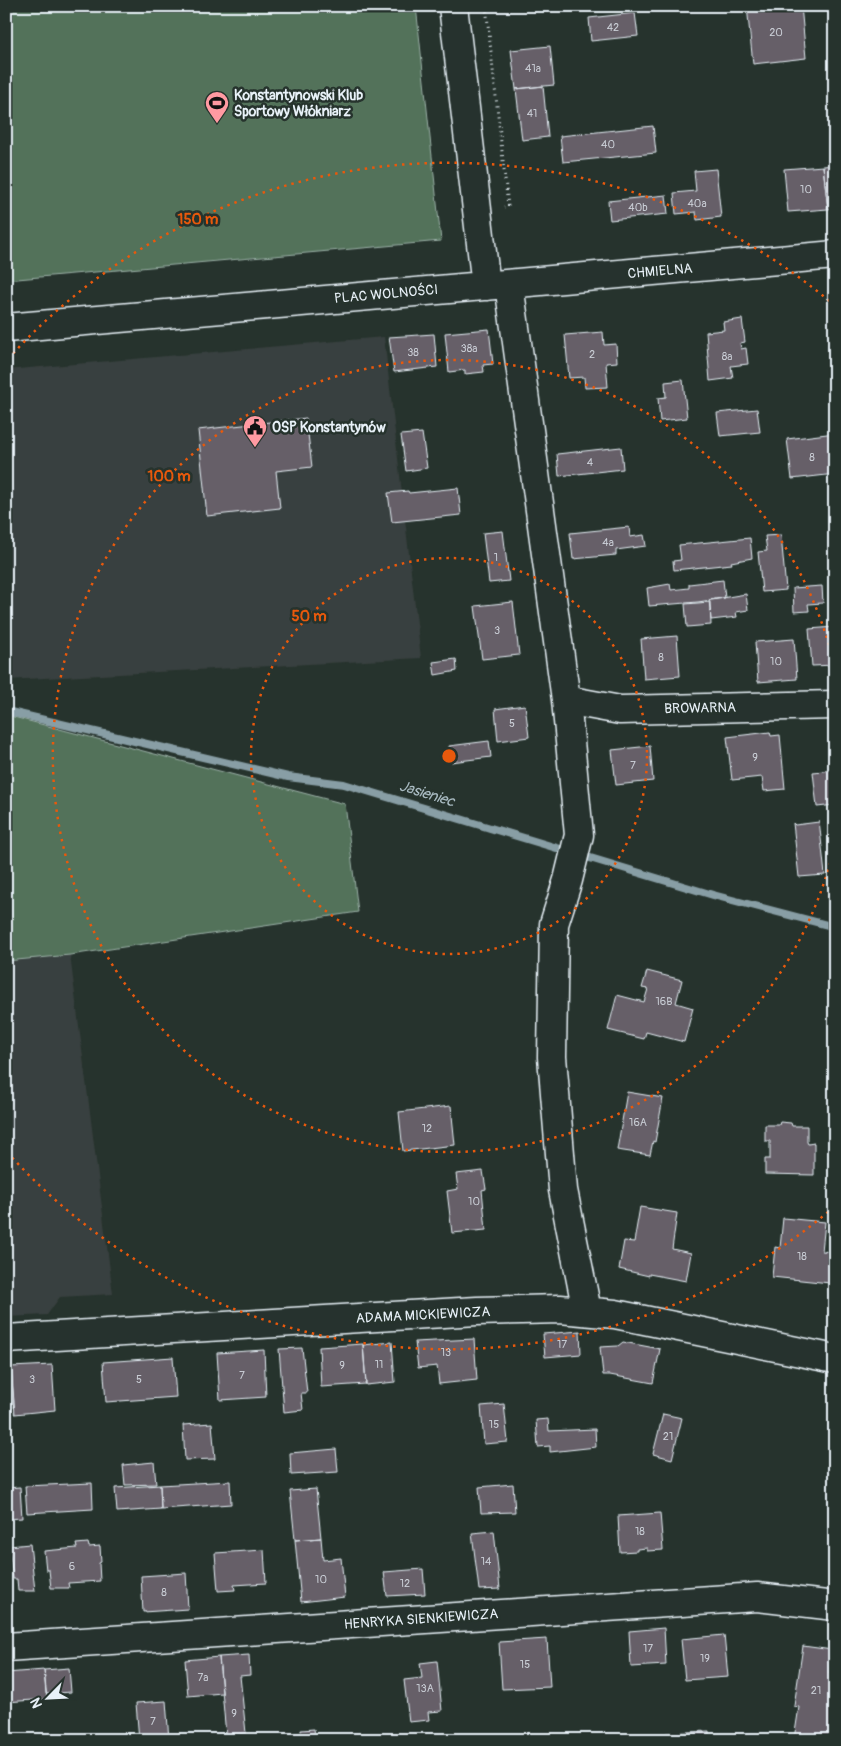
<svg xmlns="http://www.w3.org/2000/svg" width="841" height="1746" viewBox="0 0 841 1746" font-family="Pangolin,sans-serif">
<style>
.built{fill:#39403f}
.green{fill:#52725a;stroke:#9db2a9}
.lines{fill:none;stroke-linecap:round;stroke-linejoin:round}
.stream{stroke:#889ea5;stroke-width:8}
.building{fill:#665f68;stroke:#e8f1f8}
.minor-casing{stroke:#e8f1f8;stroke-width:31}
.path{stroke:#e8f1f8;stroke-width:3;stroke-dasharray:1 4;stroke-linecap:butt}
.minor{stroke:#26332d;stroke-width:28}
.ring{fill:none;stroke:#e8590c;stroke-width:2.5;stroke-dasharray:2.5 5}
.labels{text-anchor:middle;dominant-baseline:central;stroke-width:5;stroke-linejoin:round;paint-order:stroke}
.number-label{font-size:11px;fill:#c8ccd4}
.poi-label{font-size:14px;font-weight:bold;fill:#e8f1f8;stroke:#26332d;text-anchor:start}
.street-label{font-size:14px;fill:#e8f1f8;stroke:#26332d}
.water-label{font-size:15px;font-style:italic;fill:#a8bac1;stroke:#26332d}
.centre{fill:#e8590c;stroke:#26332d;stroke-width:2.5}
.ring-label{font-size:15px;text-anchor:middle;font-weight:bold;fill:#e8590c;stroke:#26332d;stroke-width:5;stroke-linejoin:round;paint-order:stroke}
</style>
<rect width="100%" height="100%" fill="#26332d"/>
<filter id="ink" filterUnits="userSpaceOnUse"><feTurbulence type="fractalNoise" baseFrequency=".02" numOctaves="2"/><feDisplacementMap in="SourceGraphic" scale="10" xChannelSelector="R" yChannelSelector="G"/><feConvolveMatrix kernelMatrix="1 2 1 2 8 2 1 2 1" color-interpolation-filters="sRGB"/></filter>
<g filter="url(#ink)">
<path class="built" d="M384,337L421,658L6,680V370Z
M70,955L113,1294L60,1297L47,1315L6,1317V961Z"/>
<path class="green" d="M6,6H416L441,241L6,280Z
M6,715L345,804L358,912L70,955L6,961Z"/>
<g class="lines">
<path class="stream" d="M6,711L288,777L344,784L713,895L835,927"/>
</g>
<path class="building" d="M747,6H801L806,58L753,64Z
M635,13L638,36L591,41L589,18Z
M550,46L554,85L516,89L511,50Z
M543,86L548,137L522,140L516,89Z
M653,126L656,153L563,162L560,136Z
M835,165V208L828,209L823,166Z
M823,166L828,209L788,212L784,169Z
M716,169L721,217L697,220L696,212L676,214L674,193L696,191L694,171Z
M666,195L668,214L610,220L608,201Z
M742,319L745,342L740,343L741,349L746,348L748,364L731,366L733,378L710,381L706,332L724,330L723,322Z
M489,329L493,364L483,365L484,372L465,374V370L449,372L445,333Z
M603,332L604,345L616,344L617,362L606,363L608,387L585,388L584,377L569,378L565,335Z
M434,334L437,367L394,372L389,337Z
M683,380L687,418L660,421L658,398L666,397L665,382Z
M757,409L760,432L720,436L717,413Z
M306,418L312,467L276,471L280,508L207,516L198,430Z
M422,433L427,468L406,471L401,435Z
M835,433V474L792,479L787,439Z
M621,447L623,469L559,476L557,454Z
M458,488L461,515L392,522L388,493L408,491L409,493Z
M629,527L630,537L644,535L646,546L616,550V555L573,559L570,533Z
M503,531L509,581L489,583L483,533Z
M781,535L786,590L762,592L758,552L767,551L765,536Z
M750,538L752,558L731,562L732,564L674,570L673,561L681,560L679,545Z
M723,580L725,598L698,602L649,606L647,588L670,584L671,590L689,588V584Z
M822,586L823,603L808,604L809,611L794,612L793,588Z
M746,594L748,610L736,612L737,617L711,620L709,600Z
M513,602L519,655L482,659L475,606Z
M710,602L711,625L687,627L685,604Z
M835,627V665L812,666L809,629Z
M677,636L680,676L644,679L641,639Z
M794,639L797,679L758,682L755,642Z
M456,659L457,671L435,675L433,662Z
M525,705L529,737L498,741L495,709Z
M770,732L771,736L780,735L785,789L764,791L762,777L732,780L727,737Z
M489,741L491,757L451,762L449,746Z
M650,746L653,781L616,785L612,750Z
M835,770V805L817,807L813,772Z
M819,820L825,875L799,877L793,823L795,825L819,822Z
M647,971L682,980L676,1003L693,1008L684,1042L646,1032L644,1039L608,1030L617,995L644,1002L648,989L642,988Z
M627,1092L663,1098L655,1142L653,1141L650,1155L617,1150Z
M451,1106L455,1145L403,1151L399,1112Z
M780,1122L791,1123L792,1126H807V1142L808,1144L814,1143V1175L765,1174V1159H770V1141H765V1125H779Z
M483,1171L486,1189L482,1190L486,1230L452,1233L447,1191L458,1189L456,1174Z
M640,1207L677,1213L672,1249L691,1253L686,1281L649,1274V1276L619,1269L624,1241L634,1242Z
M783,1218L825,1222L822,1251L833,1252L830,1283L772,1277L775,1247L780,1248Z
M580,1331L581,1354L545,1357L543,1334Z
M474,1339L477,1380L439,1384L437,1366L418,1368L415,1342Z
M392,1342L395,1382L366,1385L363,1345Z
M623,1342L660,1349L653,1383L610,1375H603L600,1347L618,1346Z
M363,1344L366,1384L321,1387L319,1347Z
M302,1348L307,1393H301L303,1410L284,1412L279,1349Z
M264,1350L266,1397L220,1400L217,1353Z
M173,1357L176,1397L106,1402L103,1362Z
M52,1365L55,1410L15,1414L11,1367Z
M11,1367L14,1407L6,1408V1368Z
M504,1404L508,1442L484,1444L481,1406Z
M663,1414L682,1418L672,1459L653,1454Z
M548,1419L549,1431L595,1429L596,1447L550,1452V1446L538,1447L536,1420Z
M212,1423L215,1459L185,1460L183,1425Z
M336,1449L338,1472L291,1475L290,1453Z
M154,1462L156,1484L125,1485L123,1465Z
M230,1481L231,1504L161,1509L160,1485Z
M92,1483L93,1509L27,1513L25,1486Z
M513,1484L515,1512L481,1513L479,1487Z
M160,1485L161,1509L117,1512L115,1488Z
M20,1487L22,1518L6,1519V1488Z
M316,1489L321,1538L295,1540L290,1491Z
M660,1513L663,1550L647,1551V1548L637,1549V1551L620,1552L618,1516Z
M494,1531L500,1589L479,1590L472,1533Z
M321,1538L323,1560L341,1558L345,1597L301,1602L295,1540Z
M88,1543L89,1547L100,1546L101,1562L99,1563L100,1581L68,1583L69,1588H51L49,1570H46L44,1551L77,1548L76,1544Z
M30,1544L35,1591H18L17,1579H13L9,1546Z
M264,1550L266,1583L234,1585L235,1590L218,1591L215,1553Z
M423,1569L425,1594L387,1596L384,1572Z
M186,1573L188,1609L143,1612L141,1576Z
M664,1628L666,1665L631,1667L629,1631Z
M724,1635L728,1677L685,1680L681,1639Z
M547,1639L550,1687L502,1689L499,1642Z
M803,1646L832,1650L829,1673L835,1674V1728L831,1727L830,1740L794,1739L799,1707L794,1706Z
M249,1655L250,1675L240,1676L246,1733L226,1735L219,1657Z
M219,1657L222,1693L188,1696L185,1660Z
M437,1661L442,1711L428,1712L429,1720L409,1722L404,1680L422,1678L420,1663Z
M69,1668L71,1692L46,1694L44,1670Z
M44,1670L47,1699L6,1702V1673Z
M166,1701L169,1740H139L136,1703Z
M314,1729L315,1737L332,1735L333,1740H302L301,1730Z
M709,1731V1739L666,1740V1733Z"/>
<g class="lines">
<g class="minor-casing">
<path id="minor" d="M453,6L486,286
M509,284L566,700L579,835L568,880L554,924L552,1057L563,1190L587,1311
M6,328L835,255
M566,700L620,710L835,705
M6,1339L477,1311L560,1309L615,1314L835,1359
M6,1647L757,1597L835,1606"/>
</g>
<path class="path" d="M486,6L508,206L504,207"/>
<use href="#minor" class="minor"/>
</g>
</g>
<g class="ring">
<circle cx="449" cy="756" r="198"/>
<path d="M834 848A396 396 0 1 1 834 664"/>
<path d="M834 1207A593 593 0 0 1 8 1153M8 359A593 593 0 0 1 834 305"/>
</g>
<defs>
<g id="stadium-pin" transform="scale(1.25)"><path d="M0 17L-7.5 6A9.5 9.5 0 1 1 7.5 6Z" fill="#ff9aa2" stroke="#26332d"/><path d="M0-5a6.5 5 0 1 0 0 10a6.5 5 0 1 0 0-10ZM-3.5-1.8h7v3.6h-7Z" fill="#111"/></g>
<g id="civic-pin" transform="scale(1.25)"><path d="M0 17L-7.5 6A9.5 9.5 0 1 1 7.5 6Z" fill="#ff9aa2" stroke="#26332d"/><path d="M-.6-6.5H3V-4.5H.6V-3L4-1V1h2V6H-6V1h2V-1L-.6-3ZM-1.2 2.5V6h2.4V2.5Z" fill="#111"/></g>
</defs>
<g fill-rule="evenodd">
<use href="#stadium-pin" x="217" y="103"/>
<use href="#civic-pin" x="255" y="427"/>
</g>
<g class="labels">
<g class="number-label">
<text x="613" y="27">42</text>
<text x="776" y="32">20</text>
<text x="533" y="68">41a</text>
<text x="532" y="113">41</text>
<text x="608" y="144">40</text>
<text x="806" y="189">10</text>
<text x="697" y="203">40a</text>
<text x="638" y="207">40b</text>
<text x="469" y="348">38a</text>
<text x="413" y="352">38</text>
<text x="592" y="354">2</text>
<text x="727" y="356">8a</text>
<text x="812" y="457">8</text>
<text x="590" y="462">4</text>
<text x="608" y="542">4a</text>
<text x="496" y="557">1</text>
<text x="497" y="630">3</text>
<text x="661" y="657">8</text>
<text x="776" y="661">10</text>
<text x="512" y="723">5</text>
<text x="755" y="757">9</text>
<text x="633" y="765">7</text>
<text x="664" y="1001">16B</text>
<text x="638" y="1122">16A</text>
<text x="427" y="1128">12</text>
<text x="474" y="1201">10</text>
<text x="802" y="1256">18</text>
<text x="562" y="1344">17</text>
<text x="446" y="1352">13</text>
<text x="379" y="1364">11</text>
<text x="342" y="1365">9</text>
<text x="242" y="1375">7</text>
<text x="32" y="1379">3</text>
<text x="139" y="1379">5</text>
<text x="494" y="1424">15</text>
<text x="668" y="1436">21</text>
<text x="640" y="1531">18</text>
<text x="486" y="1561">14</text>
<text x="72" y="1566">6</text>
<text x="321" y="1579">10</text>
<text x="405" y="1583">12</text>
<text x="164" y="1592">8</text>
<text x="648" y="1648">17</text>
<text x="705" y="1658">19</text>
<text x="525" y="1664">15</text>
<text x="203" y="1677">7a</text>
<text x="425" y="1688">13A</text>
<text x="816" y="1690">21</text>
<text x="234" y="1713">9</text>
<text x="153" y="1721">7</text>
</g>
<g class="poi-label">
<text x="234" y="95">Konstantynowski Klub<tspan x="234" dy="16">Sportowy Włókniarz</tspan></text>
<text x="272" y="427">OSP Konstantynów</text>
</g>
<g class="street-label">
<text transform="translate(660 271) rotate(-5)">CHMIELNA</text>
<text transform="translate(386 294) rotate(-5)">PLAC WOLNOŚCI</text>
<text transform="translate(700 708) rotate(-1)">BROWARNA</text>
<text transform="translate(423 1315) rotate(-3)">ADAMA MICKIEWICZA</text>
<text transform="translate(421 1619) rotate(-4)">HENRYKA SIENKIEWICZA</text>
</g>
<g class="water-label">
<text transform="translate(427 794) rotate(17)">Jasieniec</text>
</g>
</g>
<circle cx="449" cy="756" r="8" class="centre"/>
<g class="ring-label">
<text x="198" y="224">150 m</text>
<text x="169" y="481">100 m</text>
<text x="309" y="621">50 m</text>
</g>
<rect width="841" height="1746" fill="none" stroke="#26332d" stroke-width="25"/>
<rect x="12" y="12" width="816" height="1721" fill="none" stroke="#e8f1f8" stroke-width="2" filter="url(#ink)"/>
<g transform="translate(48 1698) rotate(246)" stroke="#26332d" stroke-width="4" paint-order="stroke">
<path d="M0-4L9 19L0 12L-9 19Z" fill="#e8f1f8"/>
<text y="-8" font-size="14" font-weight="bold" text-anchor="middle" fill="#e8f1f8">N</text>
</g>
</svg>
